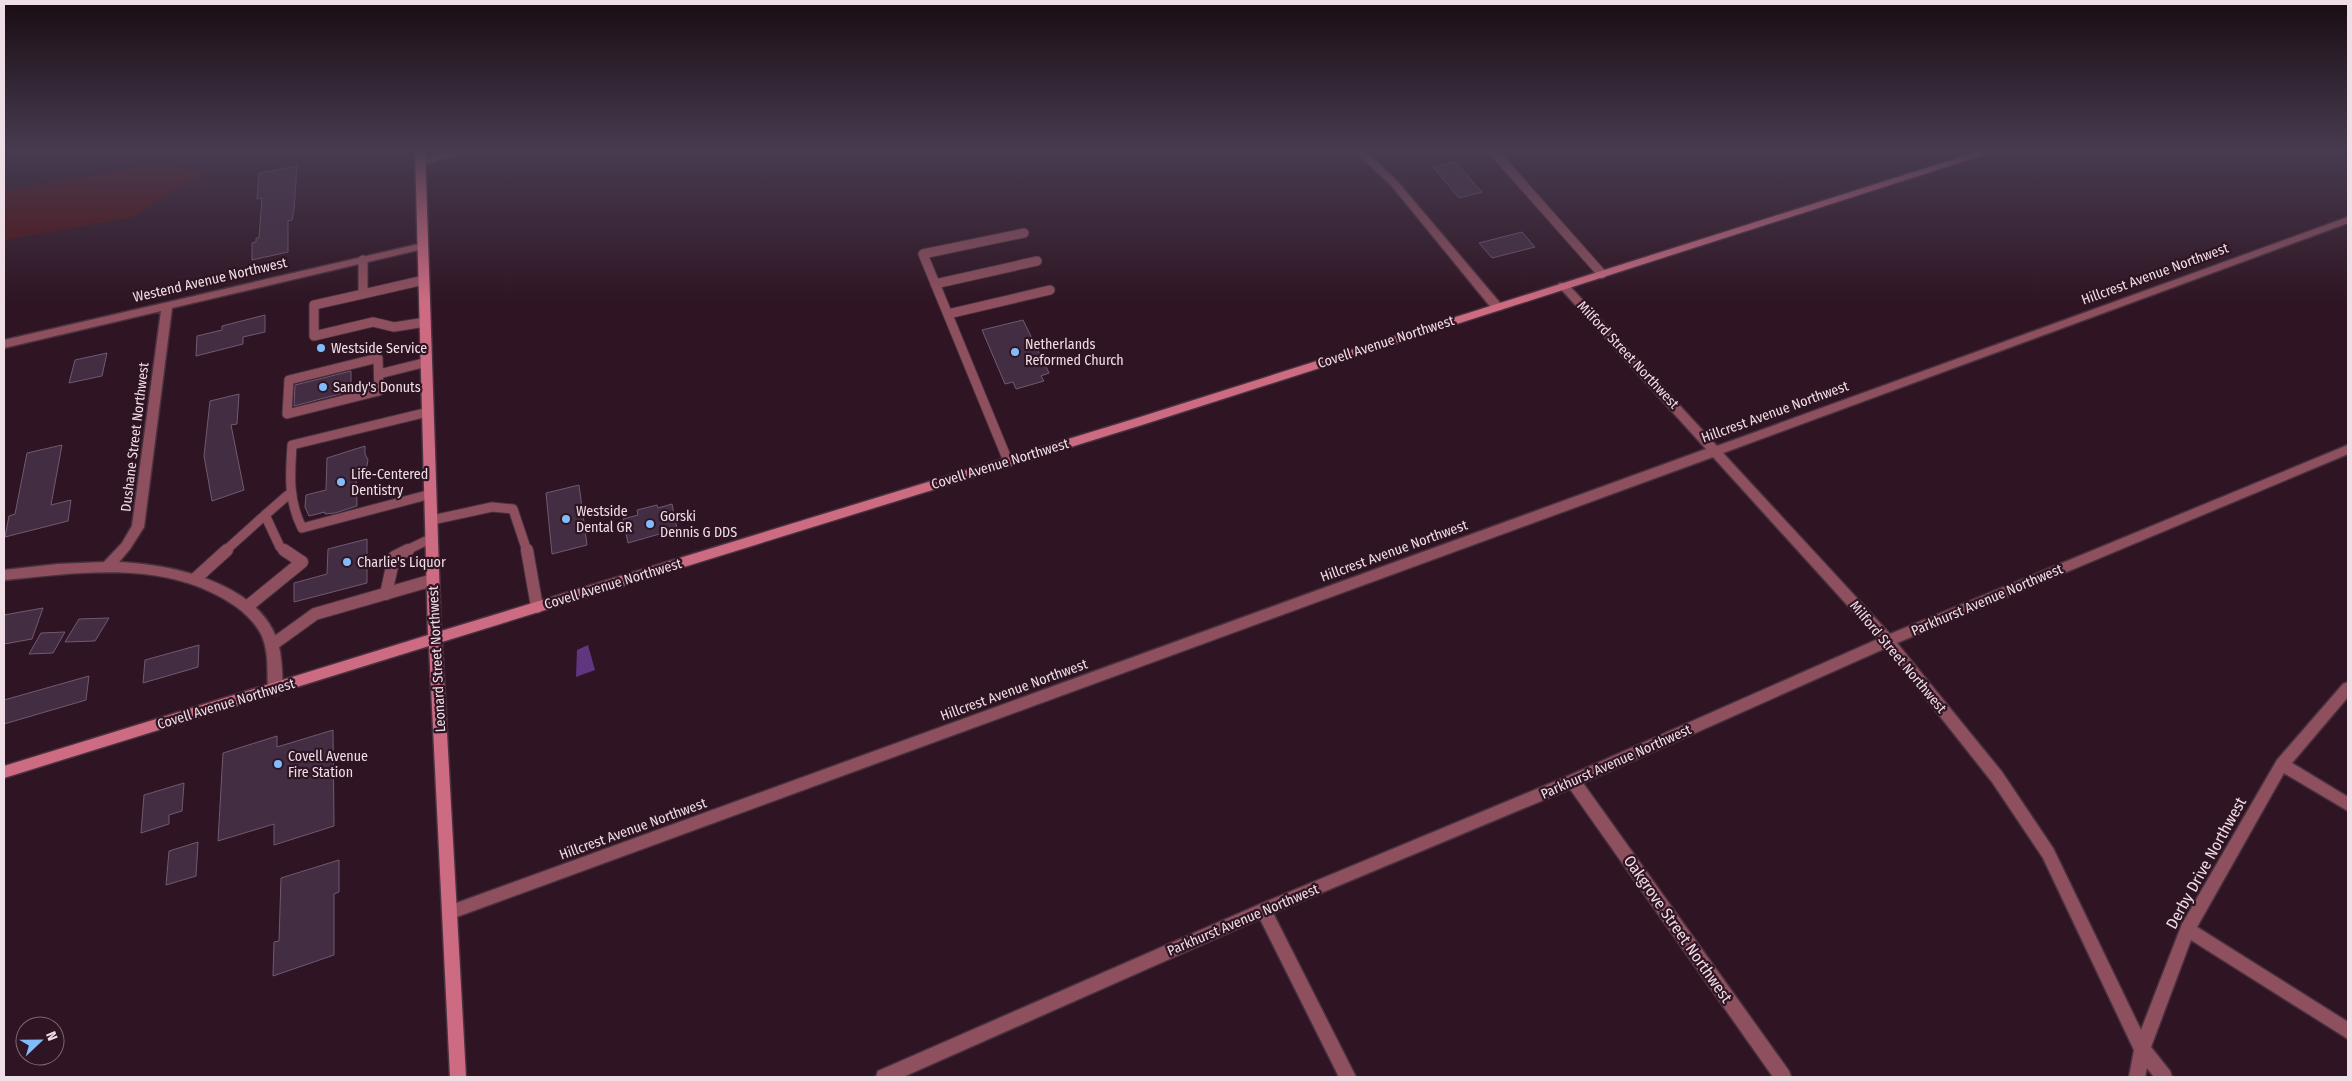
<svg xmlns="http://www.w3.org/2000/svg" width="2352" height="1081" viewBox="0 0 2352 1081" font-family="'Fira Sans Condensed',sans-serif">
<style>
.green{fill:#521010}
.water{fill:#613681}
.building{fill:#432d42;stroke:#715970}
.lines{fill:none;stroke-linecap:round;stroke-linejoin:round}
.lane-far1-casing{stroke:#4a313e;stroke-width:11}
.lane-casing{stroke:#4a313e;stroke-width:14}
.street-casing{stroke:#4a313e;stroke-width:3}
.secondary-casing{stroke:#4a313e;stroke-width:3}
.lane-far1{stroke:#8e505e;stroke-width:9}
.lane{stroke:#8e505e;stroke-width:12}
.street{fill:#8e505e;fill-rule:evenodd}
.secondary{fill:#cd6b82;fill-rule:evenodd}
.poi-dot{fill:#81bcfa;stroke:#2f1523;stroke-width:2}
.labels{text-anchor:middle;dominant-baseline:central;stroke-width:4.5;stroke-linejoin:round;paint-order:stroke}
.street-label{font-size:14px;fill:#f0dee6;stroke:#2f1523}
.poi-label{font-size:14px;fill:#f0dee6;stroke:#2f1523;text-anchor:start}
.near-street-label{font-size:16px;fill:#f0dee6;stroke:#2f1523}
</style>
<rect width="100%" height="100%" fill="#2f1523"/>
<path class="green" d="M153,164L206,172L132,217L4,240V191Z"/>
<path class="water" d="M588,645L595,670L576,677L577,650Z"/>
<path class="building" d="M1455,162L1482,192L1459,198L1433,167Z
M297,166L294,210L292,220L288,221V252L252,260V243L256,242V238H259L262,198L257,199L259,173Z
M1522,232L1535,247L1492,258L1479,243Z
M265,315V332L243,337V344L196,356L197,336L222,330V326Z
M1023,320L1049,373L1041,376L1044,381L1016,389L1013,382L1005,384L982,330Z
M107,353L102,376L69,383L75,360Z
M351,371V391L294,406L295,385Z
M239,394L237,424L231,425L244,490L212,501L204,456L210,401Z
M62,445L51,505L71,500L68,521L5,537L9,516L15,514L27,453Z
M365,446V454L368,460L366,470L356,473L357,506L335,513L325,514V512L309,516L305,507L306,495L326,490L327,458Z
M579,485L587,545L552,554L546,493Z
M672,504L677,529L628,543L623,519L638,515L637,510L657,505L658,508Z
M367,539V583L294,602V583L327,574L328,549Z
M43,608L32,639L4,644V615Z
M109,618L95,641L65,642L79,619Z
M65,632L53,653L29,654L41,633Z
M199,645L198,667L143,683L145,660Z
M89,676L86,700L4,724V700Z
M333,730L334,826L274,845V824L218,841L223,753L277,736V747Z
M184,783L182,811L169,815V824L141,833L144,795Z
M198,842L196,876L166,885L169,851Z
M339,860V892L334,894V955L273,976L274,942L279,941L281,878Z"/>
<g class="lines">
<g class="lane-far1-casing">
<path id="lane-far1" d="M1492,150L1602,274
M363,260V294L314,305V336L373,322L394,327L426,322
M935,284L1037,261
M363,294L424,280
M948,314L1050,290
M378,358L379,391L287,414L289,380Z
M379,374L427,362
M428,412L292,445C290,475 288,500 302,528L431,494
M1008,461L923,254L1024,233
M432,520L492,507L513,509L527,551
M225,551L265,515
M286,551L280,547L265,515L288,495
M405,551L432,538"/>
</g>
<g class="lane-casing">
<path id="lane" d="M527,550L537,607
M195,579L227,550
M386,594L394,557L408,550
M248,606L302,562L284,550
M272,645L315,614L433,580"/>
</g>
<g class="street-casing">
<path id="street" d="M460,150H479L421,165L416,162L418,160Z
M1353,150H1364L1397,181L1501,304L1502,307L1501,310H1493L1391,185Z
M2348,217V223L1723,453L1890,634L2348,445V454L1897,643L2002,772L2053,848L2141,1030L2182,924L2277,760L2343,684L2348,682V697L2292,763L2348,797V811L2284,773L2197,927L2348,1022V1039L2191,940L2151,1047L2170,1071L2172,1077H2154L2147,1068L2145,1077H2129L2134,1050L2043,858L1992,782L1886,648L1583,783L1789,1071L1791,1077H1773L1570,789L1273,913L1356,1077H1339L1260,919L903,1077H876L878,1071L1258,905L1568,776L1878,639L1713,457L451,919L446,917L443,912L446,907L451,905L1706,449L1559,287V283H1567L1717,446Z
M423,243L427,244V248L172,308L144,527L130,549L119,562C178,565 275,586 281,659C282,669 284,684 280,693L275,695L270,693L268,689C267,671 269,653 262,636C254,620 240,608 224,599C157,560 77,573 4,580V570L58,564L104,562L122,543L132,526L161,311L4,348V340Z"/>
</g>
<g class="secondary-casing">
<path id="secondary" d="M415,150H425L441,631L1137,418L1983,150H1999L1145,424L442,642L466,1077H450L429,646L4,778V766L428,635Z"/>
</g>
<use href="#lane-far1" class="lane-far1"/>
<use href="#lane" class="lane"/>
<use href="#street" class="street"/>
<use href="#secondary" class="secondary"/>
</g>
<linearGradient id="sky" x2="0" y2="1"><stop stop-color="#1a0c13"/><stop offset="0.5" stop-color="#473b50"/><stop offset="1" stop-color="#473b50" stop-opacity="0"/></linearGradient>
<rect width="2352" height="302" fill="url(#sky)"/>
<g class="poi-dot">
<circle cx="321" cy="348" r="5"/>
<circle cx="1015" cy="352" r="5"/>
<circle cx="323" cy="387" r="5"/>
<circle cx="341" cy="482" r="5"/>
<circle cx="566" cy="519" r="5"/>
<circle cx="650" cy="524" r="5"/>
<circle cx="347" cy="562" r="5"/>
<circle cx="278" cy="764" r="5"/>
</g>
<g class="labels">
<g class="street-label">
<text transform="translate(2155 274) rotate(-20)">Hillcrest Avenue Northwest</text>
<text transform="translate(210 280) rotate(-13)">Westend Avenue Northwest</text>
<text transform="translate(1386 342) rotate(-18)">Covell Avenue Northwest</text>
<text transform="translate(1628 355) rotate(47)">Milford Street Northwest</text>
<text transform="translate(1775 412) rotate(-20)">Hillcrest Avenue Northwest</text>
<text transform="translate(135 437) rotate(-83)">Dushane Street Northwest</text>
<text transform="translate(1000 464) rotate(-17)">Covell Avenue Northwest</text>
<text transform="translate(1394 551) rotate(-20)">Hillcrest Avenue Northwest</text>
<text transform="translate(613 584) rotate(-17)">Covell Avenue Northwest</text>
<text transform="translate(1987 600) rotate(-23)">Parkhurst Avenue Northwest</text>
<text transform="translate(1898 657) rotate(50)">Milford Street Northwest</text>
<text transform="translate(437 659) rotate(-93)">Leonard Street Northwest</text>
<text transform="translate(1014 690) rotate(-20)">Hillcrest Avenue Northwest</text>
<text transform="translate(226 704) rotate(-17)">Covell Avenue Northwest</text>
<text transform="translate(1616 762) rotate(-24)">Parkhurst Avenue Northwest</text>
<text transform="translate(633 829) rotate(-20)">Hillcrest Avenue Northwest</text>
<text transform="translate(1243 920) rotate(-23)">Parkhurst Avenue Northwest</text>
</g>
<g class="poi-label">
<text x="1025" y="344">Netherlands<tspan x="1025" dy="16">Reformed Church</tspan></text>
<text x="331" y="348">Westside Service</text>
<text x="333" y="387">Sandy's Donuts</text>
<text x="351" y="474">Life-Centered<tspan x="351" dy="16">Dentistry</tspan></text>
<text x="576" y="511">Westside<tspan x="576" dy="16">Dental GR</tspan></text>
<text x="660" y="516">Gorski<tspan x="660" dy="16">Dennis G DDS</tspan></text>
<text x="357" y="562">Charlie's Liquor</text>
<text x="288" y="756">Covell Avenue<tspan x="288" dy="16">Fire Station</tspan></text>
</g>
<g class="near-street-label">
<text transform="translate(2206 863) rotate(-61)">Derby Drive Northwest</text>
<text transform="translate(1678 929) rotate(55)">Oakgrove Street Northwest</text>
</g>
</g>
<rect width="2352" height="1081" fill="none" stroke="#f0dee6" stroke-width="10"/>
<g transform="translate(40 1041) rotate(68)"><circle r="24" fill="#2f1523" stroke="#7c6571"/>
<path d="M0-4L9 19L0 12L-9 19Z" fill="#81bcfa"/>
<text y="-8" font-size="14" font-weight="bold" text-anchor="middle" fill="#f0dee6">N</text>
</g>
</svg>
